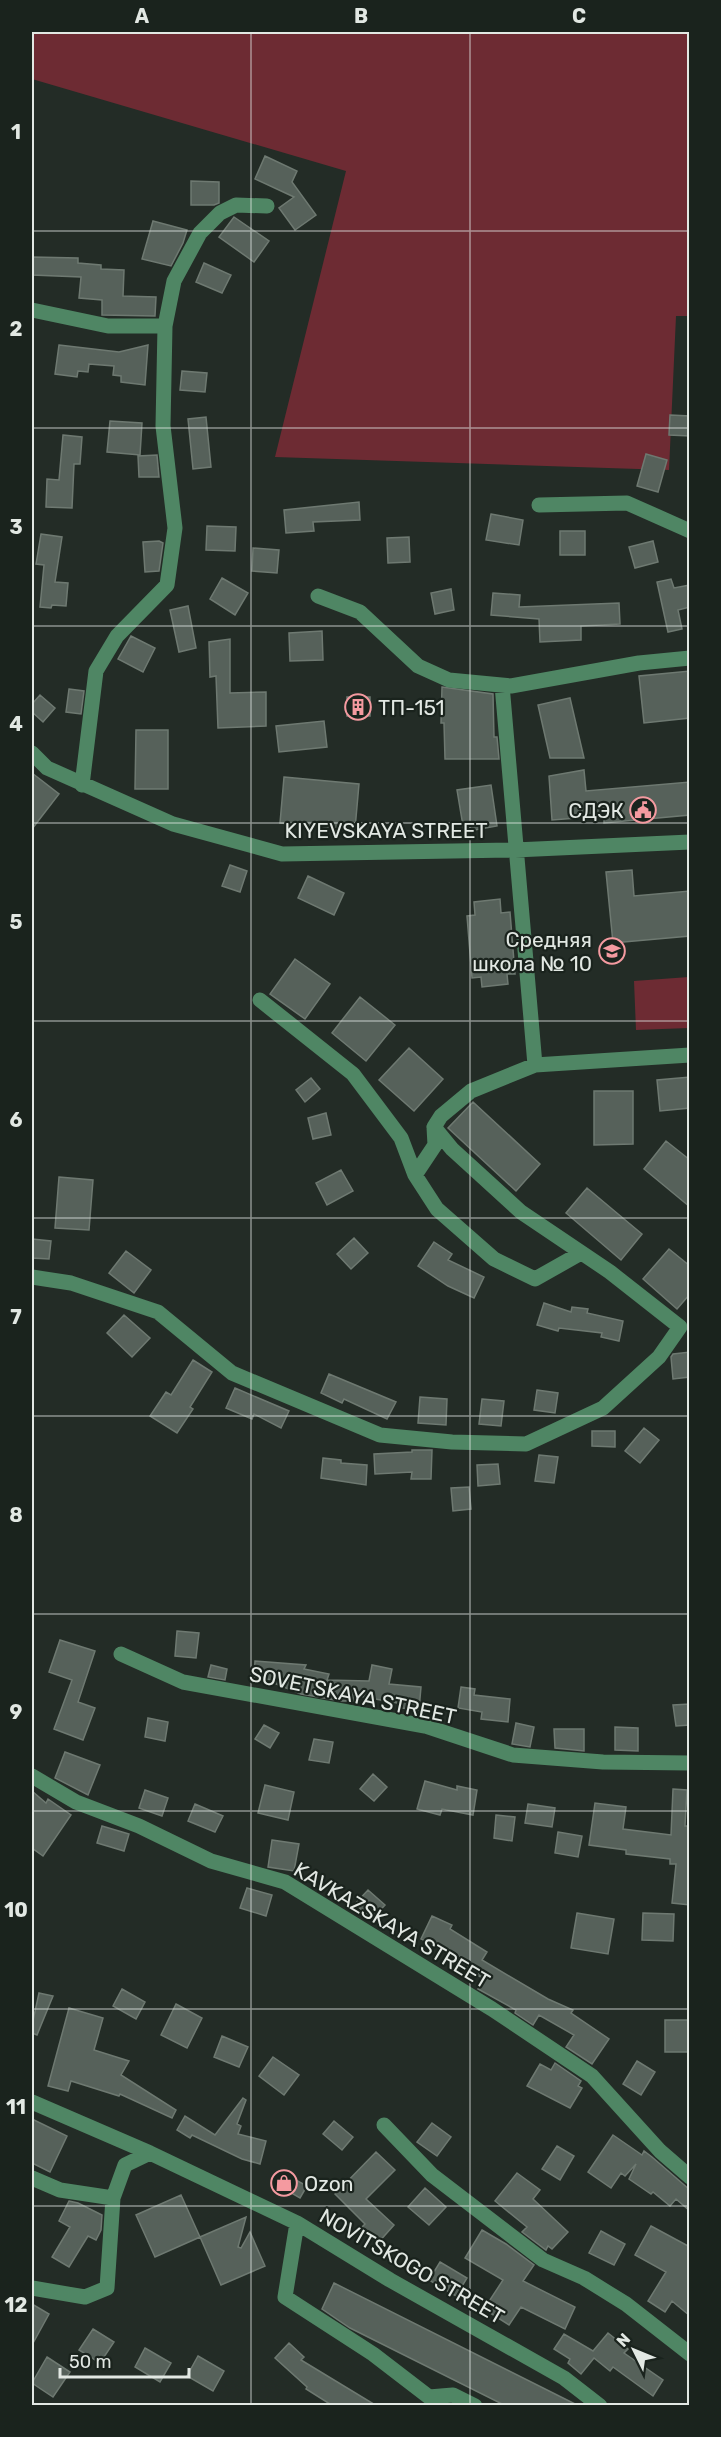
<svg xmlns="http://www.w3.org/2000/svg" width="721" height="2437" viewBox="0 0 721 2437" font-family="Rubik,sans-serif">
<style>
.green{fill:#6d2b33}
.building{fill:#56615a;stroke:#6e7971;stroke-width:1.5}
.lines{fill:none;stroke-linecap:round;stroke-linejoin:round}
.minor{stroke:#4f8664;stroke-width:15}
.grid{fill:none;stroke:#e2e8e3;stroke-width:1.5;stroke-opacity:0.55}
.labels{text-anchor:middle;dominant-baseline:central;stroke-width:4.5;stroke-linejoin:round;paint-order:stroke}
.poi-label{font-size:21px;fill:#e2e8e3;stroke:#1a231d;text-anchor:start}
.street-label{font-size:21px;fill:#e2e8e3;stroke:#1a231d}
.neatline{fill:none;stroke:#e2e8e3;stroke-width:2}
.grid-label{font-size:20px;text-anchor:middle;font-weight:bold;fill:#e2e8e3}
</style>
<rect width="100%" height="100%" fill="#232c26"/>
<path class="green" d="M32,32H689L690,316H676L669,470L275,457L346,171L32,79Z
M689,977V1028L636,1030L634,981Z"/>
<path class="building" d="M265,156L297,171L292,182L316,215L295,230L279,208L294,197L255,179Z
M191,181L219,182V203L214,205H191Z
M234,217L269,241L254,262L219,237Z
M153,221L187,230L183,243L171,266L142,259Z
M32,257L78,258V263L101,265V269L124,270L123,296L156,297L155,316L102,315V300L79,298L81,277L32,275Z
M204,263L231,275L222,293L196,282Z
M59,345L119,352L148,345L145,385L121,382V376L113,375L114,366L89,364L88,372L78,371L77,377L55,374Z
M182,371L207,373L205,392L180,390Z
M670,415L690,416V436L669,435Z
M206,417L211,467L193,469L188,419Z
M110,421L142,423L140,455L107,452Z
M63,435L82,437L80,464H74L72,508L46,507L47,479L59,480Z
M646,454L667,460L658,492L637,486Z
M157,455L159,477H139L138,456Z
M359,502L360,520L313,522L314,531L286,533L284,510Z
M491,514L523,520L519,545L486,540Z
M207,526L236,527L235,551L206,550Z
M560,531H585V555H560Z
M41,534L62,537L55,582L68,583L66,606L52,605L51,608L40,607L44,565L36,564Z
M409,537L410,562L388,563L387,538Z
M159,541L163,543L159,571L145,572L143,542Z
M653,541L658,562L635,568L629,547Z
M253,548L279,550L277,573L252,571Z
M222,578L248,593L235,615L210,599Z
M671,579L674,588L690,585V607L678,610L682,629L668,632L657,582Z
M451,589L454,610L435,614L431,593Z
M493,593L520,595L519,607L619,603L620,624L581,626V640L540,642L539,619L491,615Z
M188,606L196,648L179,652L170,610Z
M322,631L323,660L290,661L289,633Z
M131,636L155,648L143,672L118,659Z
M230,639V693L266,692V726L218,728L216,676L210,677L209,642Z
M690,671V718L644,723L639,676Z
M442,687L493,694L494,737H497L499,759H445L444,723H441Z
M69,689L84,691L81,714L66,712Z
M40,695L55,708L43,722L32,712V704Z
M347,697H370V716H347Z
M570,698L584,758H550L538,705Z
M324,721L327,747L279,752L276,726Z
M136,730H168V789H135Z
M584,770L586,791L690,782V815L604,823V816L552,820L549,776Z
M32,773L59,794L32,829Z
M284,777L359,784L355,829L280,823Z
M491,785L497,826L464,832L457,790Z
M230,865L247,871L240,892L222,886Z
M632,870L634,896L690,891V936L613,943L606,872Z
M308,876L344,893L334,915L298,898Z
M500,899L501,913L510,912L515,974H507L508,984L482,987L481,977L472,978L467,916L475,915L474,902Z
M295,959L330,984L305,1019L270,994Z
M360,997L395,1025L366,1061L332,1033Z
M409,1048L443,1079L414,1111L379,1080Z
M690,1077V1108L660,1111L657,1080Z
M311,1078L320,1089L305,1102L296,1090Z
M594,1091H633V1144L594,1145Z
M473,1102L540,1164L516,1191L448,1128Z
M326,1113L331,1135L313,1139L308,1118Z
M666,1141L690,1160V1207L644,1169Z
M341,1170L353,1191L327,1205L316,1183Z
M59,1177L93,1180L89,1230L55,1228Z
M587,1188L642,1234L621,1260L566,1213Z
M354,1238L368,1253L351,1269L337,1254Z
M32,1239L51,1241L49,1259L32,1258Z
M434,1242L452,1254L448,1260L484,1277L474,1298L448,1286L418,1266Z
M669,1249L690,1266V1294L677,1309L643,1279Z
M126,1251L151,1270L134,1293L109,1273Z
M544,1303L571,1312L572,1307L588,1309L587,1313L623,1321L619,1341L601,1337L602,1333L559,1328L558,1331L537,1325Z
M124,1315L150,1338L132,1357L107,1333Z
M690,1352V1377L673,1379L671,1357L673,1354Z
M193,1360L212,1372L190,1407L193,1409L177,1433L150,1416L166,1392L171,1395Z
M329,1374L396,1402L387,1419L344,1399L342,1403L321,1393Z
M235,1388L289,1411L281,1428L254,1414L252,1419L226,1408Z
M537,1390L558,1393L555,1413L534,1410Z
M420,1397L447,1399L446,1425L418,1423Z
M482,1399L504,1401L501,1426L479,1424Z
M644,1428L659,1440L640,1463L625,1451Z
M592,1431H615V1447L592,1446Z
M412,1450H432L431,1479H411L412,1472L375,1474L374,1454L412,1452Z
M539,1455L558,1457L554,1483L535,1481Z
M323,1458L341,1460V1463L367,1465L366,1485L321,1478Z
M498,1464L500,1484L478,1486L477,1465Z
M469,1487L471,1509L453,1511L451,1488Z
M177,1631L199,1633L196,1658L175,1656Z
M60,1640L95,1651L78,1702L95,1708L83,1740L54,1729L72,1680L49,1672Z
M255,1661L306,1665L304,1669L329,1674L327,1680L369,1681L372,1665L392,1669L389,1684L421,1687L419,1710L402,1708L403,1704L353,1695V1701H341L301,1694L274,1683L275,1680L254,1678Z
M211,1665L227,1669L225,1680L208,1677Z
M461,1687L475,1689L474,1695L510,1699L508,1722L481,1719L482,1712L458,1708Z
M690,1704V1725L676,1726L673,1705Z
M148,1718L168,1722L165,1741L145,1737Z
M516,1723L534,1727L530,1747L512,1744Z
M264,1725L279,1733L270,1748L255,1739Z
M615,1727L638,1728V1751L615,1750Z
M554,1729H584V1751L555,1748Z
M314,1739L333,1742L329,1763L309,1760Z
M65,1752L100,1765L88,1795L55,1778Z
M373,1774L387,1787L374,1801L360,1789Z
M425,1781L457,1790V1786L477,1790L473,1815L442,1809L440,1815L417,1809Z
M265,1785L294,1792L288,1820L258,1813Z
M673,1789L687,1790L685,1826H690V1905L672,1903L676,1864H670V1859L626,1854V1850L589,1845L595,1803L626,1807L623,1829L671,1835Z
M145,1790L168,1798L162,1816L139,1808Z
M32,1791L46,1803L48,1799L71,1815L43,1856L32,1848Z
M195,1804L223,1816L215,1832L188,1821Z
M528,1804L555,1808L552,1827L525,1823Z
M496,1815L515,1817L512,1841L494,1838Z
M102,1826L129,1834L124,1851L97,1843Z
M558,1832L582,1836L578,1857L555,1853Z
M272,1840L299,1844L294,1871L268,1867Z
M247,1888L272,1895L266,1916L240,1908Z
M368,1890L385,1905L372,1919L355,1904Z
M577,1913L614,1919L608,1954L571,1948Z
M643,1913L674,1914L673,1941L642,1940Z
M432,1916L452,1925L450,1929L487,1952L482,1960L548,1999L573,2010L571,2013L609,2039L592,2064L566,2047L574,2035L539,2015L533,2025L515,2013L516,2010L478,1989L484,1979L457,1962L460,1957L421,1939Z
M122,1989L145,2002L136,2019L113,2006Z
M39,1993L53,1996L37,2035L32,2033V2025Z
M176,2004L202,2018L187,2048L161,2035Z
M69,2008L103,2018L94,2050L129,2061L121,2075L176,2110L172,2118L120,2094L119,2096L71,2081L68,2091L48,2086Z
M665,2020H690V2052H665Z
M222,2036L248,2047L239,2067L214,2057Z
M273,2057L299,2075L284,2095L259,2076Z
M637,2061L655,2072L641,2095L623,2084Z
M555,2063L581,2081L578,2086L582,2088L570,2108L527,2086L540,2064L551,2070Z
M243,2098L246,2100L237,2124L241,2126L238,2134L266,2141L260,2164L242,2159L192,2135L190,2138L177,2130L185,2116L215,2135Z
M32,2119L67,2136L50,2172L32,2163Z
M334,2121L353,2137L342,2150L323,2134Z
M432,2123L451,2137L437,2156L417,2142Z
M613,2135L642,2155L644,2151L652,2157L690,2190V2211L676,2199L670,2206L653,2192L651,2194L629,2179L636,2164L625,2176L621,2173L611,2188L588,2172Z
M557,2146L574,2156L560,2180L542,2169Z
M376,2152L395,2170L366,2199L394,2225L378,2243L361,2228L365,2224L335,2194Z
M283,2173L307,2186L300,2198L279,2186Z
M517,2173L540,2190L533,2199L568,2232L552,2249L548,2246L546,2250L522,2232L527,2227L495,2201Z
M425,2188L446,2207L429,2225L408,2207Z
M181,2195L200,2237L155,2257L136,2215Z
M69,2201L78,2203L102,2215L101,2230L96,2240L88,2236L69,2267L52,2257L70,2227L59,2221Z
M246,2217L238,2247L241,2248L250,2232L265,2266L221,2285L200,2237Z
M651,2226L690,2247V2316L672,2301L665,2312L648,2301L666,2272L635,2255Z
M482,2230L506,2244L534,2265L523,2281L575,2307L565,2329L521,2307L509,2325L484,2309L503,2280L465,2258Z
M601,2231L625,2244L614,2265L589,2253Z
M440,2262L467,2278L456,2296L429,2280Z
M334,2283L579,2406H506L350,2328L322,2309Z
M32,2304L49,2314L32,2345Z
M93,2329L114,2342L100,2363L79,2350Z
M608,2333L628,2349L624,2353L663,2380L653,2396L613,2367L610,2371L594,2358L581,2374L568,2363L570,2359L554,2349L564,2334L593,2351Z
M289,2343L304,2357L301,2360L377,2406H333L306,2389L307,2387L275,2358Z
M145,2348L171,2363L160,2382L135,2367Z
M198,2356L224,2371L213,2391L187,2376Z
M47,2357L70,2372L53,2397L32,2383Z"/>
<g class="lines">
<path class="minor" d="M32,310L108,326H165
M539,505L627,503L690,531
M318,596L360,612L418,666L449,680L511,686L639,663L690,658
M502,685L535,1065
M32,753L47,768L173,824L282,854L515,850L690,842
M82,785L96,671L117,636L167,585L175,528L163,426L165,326L174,281L200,233L220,213L236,205L267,206
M260,1000L353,1074L401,1138L415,1175L435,1145L434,1127
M415,1175L437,1209L494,1259L535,1279L581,1253
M32,1277L71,1283L158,1312L232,1373L380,1435L452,1442L526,1444L603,1408L659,1357L680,1327L610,1272L521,1212L452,1149L434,1127L441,1116L471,1091L535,1065L690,1055
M121,1654L183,1682L425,1726L513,1755L603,1762L690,1763
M32,1776L76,1802L139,1826L211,1861L285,1882L492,2009L592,2076L660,2151L690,2177
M32,2102L150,2153L297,2223L390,2280L564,2378L600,2406
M384,2125L432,2175L543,2260L584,2278L626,2304L690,2354
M32,2178L60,2190L113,2198
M297,2223L285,2297L373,2354L429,2397L453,2395L475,2406
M32,2288L85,2297L107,2288L113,2198L125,2165L150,2153"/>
</g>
<path class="grid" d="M251,32V2406M470,32V2406M32,231H690M32,428H690M32,626H690M32,823H690M32,1021H690M32,1218H690M32,1416H690M32,1614H690M32,1811H690M32,2009H690M32,2206H690"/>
<defs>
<g id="building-ring" transform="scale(1.35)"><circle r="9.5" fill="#1a231d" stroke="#f49aa0" stroke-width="1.5"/><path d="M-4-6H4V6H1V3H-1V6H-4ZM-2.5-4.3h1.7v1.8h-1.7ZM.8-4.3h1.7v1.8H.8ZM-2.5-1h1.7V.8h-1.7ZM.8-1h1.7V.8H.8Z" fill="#f49aa0"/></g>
<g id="civic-ring" transform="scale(1.35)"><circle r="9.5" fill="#1a231d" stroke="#f49aa0" stroke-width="1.5"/><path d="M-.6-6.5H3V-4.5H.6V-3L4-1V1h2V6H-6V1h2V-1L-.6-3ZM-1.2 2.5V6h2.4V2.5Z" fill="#f49aa0"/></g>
<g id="school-ring" transform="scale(1.35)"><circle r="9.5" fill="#1a231d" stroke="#f49aa0" stroke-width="1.5"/><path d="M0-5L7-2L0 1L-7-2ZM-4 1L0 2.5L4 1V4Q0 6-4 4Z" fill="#f49aa0"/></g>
<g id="shop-ring" transform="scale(1.35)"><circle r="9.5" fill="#1a231d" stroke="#f49aa0" stroke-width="1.5"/><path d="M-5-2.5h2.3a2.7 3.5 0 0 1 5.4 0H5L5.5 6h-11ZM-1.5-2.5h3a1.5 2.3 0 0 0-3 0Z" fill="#f49aa0"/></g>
</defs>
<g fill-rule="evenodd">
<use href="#building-ring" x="358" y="707"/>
<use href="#civic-ring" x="643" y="810"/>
<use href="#school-ring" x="612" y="951"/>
<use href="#shop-ring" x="284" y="2183"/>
</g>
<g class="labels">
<g class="poi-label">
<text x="378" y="707">ТП-151</text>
<text x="624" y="810" text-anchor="end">СДЭК</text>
<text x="592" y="939" text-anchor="end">Средняя<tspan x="592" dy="24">школа № 10</tspan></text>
<text x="304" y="2183">Ozon</text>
</g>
<g class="street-label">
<text x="386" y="830">KIYEVSKAYA STREET</text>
<text transform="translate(353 1695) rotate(12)">SOVETSKAYA STREET</text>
<text transform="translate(392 1925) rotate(31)">KAVKAZSKAYA STREET</text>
<text transform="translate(412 2266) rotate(30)">NOVITSKOGO STREET</text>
</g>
</g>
<rect width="721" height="2437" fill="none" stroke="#1a231d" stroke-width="66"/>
<g transform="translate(634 2350) rotate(313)" stroke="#1a231d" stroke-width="4.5" paint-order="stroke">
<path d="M0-4.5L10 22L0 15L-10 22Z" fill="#e2e8e3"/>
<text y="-9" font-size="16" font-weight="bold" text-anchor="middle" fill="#e2e8e3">N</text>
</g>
<path d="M60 2368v9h129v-9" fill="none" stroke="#e2e8e3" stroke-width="3"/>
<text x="69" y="2368" font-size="18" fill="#e2e8e3" stroke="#1a231d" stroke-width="4.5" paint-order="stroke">50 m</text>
<rect x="33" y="33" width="655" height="2371" class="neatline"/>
<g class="grid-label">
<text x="142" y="23">A</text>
<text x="361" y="23">B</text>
<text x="579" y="23">C</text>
<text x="16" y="139">1</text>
<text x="16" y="336">2</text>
<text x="16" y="534">3</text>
<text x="16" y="731">4</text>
<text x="16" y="929">5</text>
<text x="16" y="1127">6</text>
<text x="16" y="1324">7</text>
<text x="16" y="1522">8</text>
<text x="16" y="1719">9</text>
<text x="16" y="1917">10</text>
<text x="16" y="2114">11</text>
<text x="16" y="2312">12</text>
</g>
</svg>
